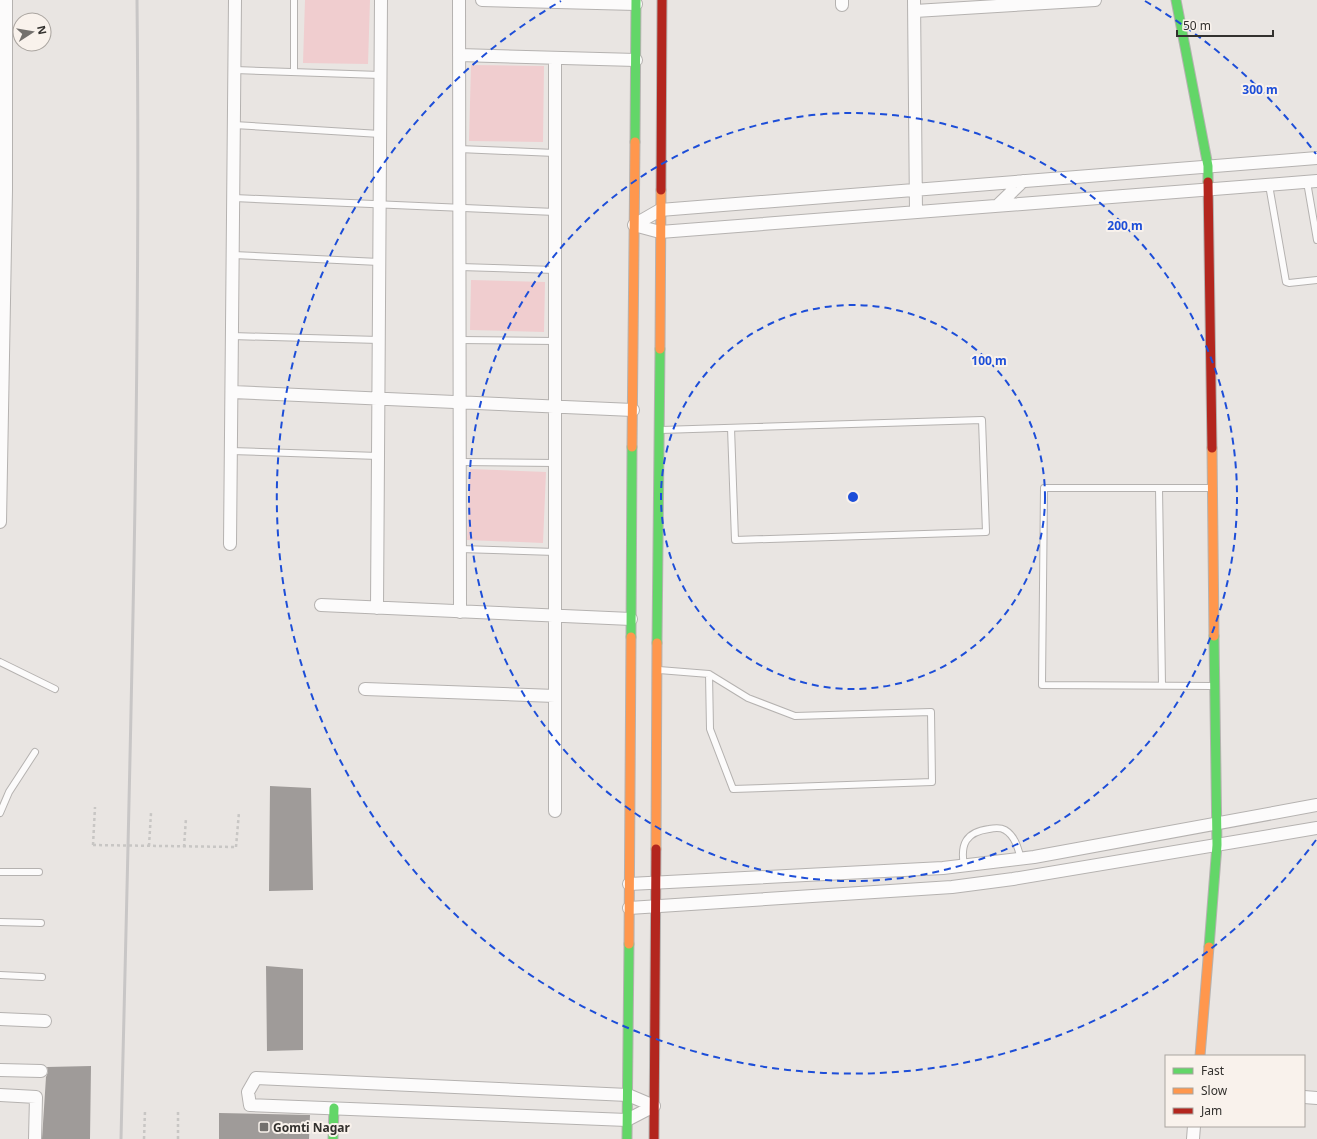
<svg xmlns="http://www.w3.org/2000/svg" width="1317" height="1139" viewBox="0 0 1317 1139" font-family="'Noto Sans',sans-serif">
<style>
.green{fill:#f0cdcf}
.building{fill:#9f9b99}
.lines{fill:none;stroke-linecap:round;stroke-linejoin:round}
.lane-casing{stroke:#b5b2b0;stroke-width:8}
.street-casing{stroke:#b5b2b0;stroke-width:14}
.fast-casing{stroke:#b5b2b0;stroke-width:11}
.slow-casing{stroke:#b5b2b0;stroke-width:11}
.jam-casing{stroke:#b5b2b0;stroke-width:11}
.path{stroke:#c8c6c4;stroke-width:2.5;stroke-dasharray:3 3;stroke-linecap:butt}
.lane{stroke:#fcfbfb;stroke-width:6}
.street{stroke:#fcfbfb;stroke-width:12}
.fast{stroke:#63d668;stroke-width:9}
.slow{stroke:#ff974d;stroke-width:9}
.jam{stroke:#b3261e;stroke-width:9}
.rail{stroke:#c8c6c6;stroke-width:3}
.path-bridge{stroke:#c8c6c4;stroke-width:2.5;stroke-dasharray:3 3;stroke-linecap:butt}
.ring{fill:none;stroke:#1d4ed8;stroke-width:2;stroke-dasharray:7 5}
.poi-dot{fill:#73706d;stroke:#f9f2ec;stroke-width:1.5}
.labels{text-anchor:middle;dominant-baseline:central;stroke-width:4;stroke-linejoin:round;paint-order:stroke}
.poi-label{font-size:12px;font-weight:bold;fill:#33312e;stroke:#f9f2ec;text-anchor:start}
.centre{fill:#1d4ed8;stroke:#f9f2ec;stroke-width:2}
.ring-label{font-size:12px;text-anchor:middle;font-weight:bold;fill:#1d4ed8;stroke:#f9f2ec;stroke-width:4;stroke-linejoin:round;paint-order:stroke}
</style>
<rect width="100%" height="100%" fill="#e9e5e2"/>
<path class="green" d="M305,0H370L368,64L303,63Z
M471,65L544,66L543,142L469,141Z
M471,280L545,282L544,332L470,330Z
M470,469L546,472L543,543L467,540Z"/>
<path class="building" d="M270,786L311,788L313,890L269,891Z
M266,966L303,969V1050L267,1051Z
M91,1066L90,1139H42L46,1077L48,1072L47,1067Z
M219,1113L310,1115L309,1139H219Z"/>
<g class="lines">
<g class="lane-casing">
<path id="lane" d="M235,70L380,75
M294,72V0
M234,125L380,134
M459,149L555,153
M1307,182L1317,240
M1269,185L1286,282L1289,283L1317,280
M234,198L555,212
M233,255L379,262
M460,267L555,270
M232,336L379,340
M460,340L555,341
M661,430L982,420L986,532L735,540L731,428
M231,451L378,456
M460,462L555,463
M1159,488L1162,685
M1211,488H1044L1042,685L1213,686
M460,549L555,552
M0,662L55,689
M659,670L709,674L748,698L795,716L931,712L932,782L733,789L710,729L709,674
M0,813L9,792L35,752
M964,866C960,844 966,832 989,829C994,828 1000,827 1005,830C1015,836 1018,848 1021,859
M0,872H39
M0,922L41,923
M0,975L42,977"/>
</g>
<g class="street-casing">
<path id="street" d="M459,0L460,612
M482,0L636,4
M842,0V5
M914,0L916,212
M915,11L1095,0
M459,55L636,60
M997,206L1023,181
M634,225L660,210L1317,158
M634,225L660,232L1317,181
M232,392L633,410
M0,522L6,190V0
M230,544L235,0
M321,605L631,619
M377,608L381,0
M365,689L555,696
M555,811V58
M629,884L943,868L1034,857L1317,805
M629,908L952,887L1013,879L1317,828
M0,1019L45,1021
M0,1070L41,1071
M256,1078L628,1095L654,1106L627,1120L250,1105L248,1092Z
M0,1095L36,1097L35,1139
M1304,1097L1317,1098
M1193,1139L1194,1126"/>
</g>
<g class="fast-casing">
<path id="fast" d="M1176,0L1208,166V182
M635,142L636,0
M631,637L632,447
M657,643L660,349
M1209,947L1217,845L1214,636
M333,1139L334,1108
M627,1139L629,944"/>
</g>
<g class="slow-casing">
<path id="slow" d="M660,349L661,190
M632,447L635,142
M1212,448L1214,636
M656,849L657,643
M629,944L631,637
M1200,1056L1209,947"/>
</g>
<g class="jam-casing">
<path id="jam" d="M1208,182L1212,448
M661,190L662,0
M654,1139L656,849"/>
</g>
<path class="path" d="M93,845L95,807
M149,846L151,813
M184,847L186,818
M236,847L239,812
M144,1139L145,1111
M178,1139V1111"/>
<use href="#lane" class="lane"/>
<use href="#street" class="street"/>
<use href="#fast" class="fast"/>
<use href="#slow" class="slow"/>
<use href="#jam" class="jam"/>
<path class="rail" d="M121,1139C130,759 141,380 137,0"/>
<path class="path-bridge" d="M93,845L236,847"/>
</g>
<g class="ring">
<circle cx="853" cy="497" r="192"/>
<circle cx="853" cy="497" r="384"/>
<path d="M1316 840A576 576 0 1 1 561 1M1145 1A576 576 0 0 1 1316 154"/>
</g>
<rect class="poi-dot" x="259" y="1122" width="10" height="10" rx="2"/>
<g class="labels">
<g class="poi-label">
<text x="273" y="1127">Gomti Nagar</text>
</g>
</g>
<circle cx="853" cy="497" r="6" class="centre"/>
<g class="ring-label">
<text x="1260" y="94">300 m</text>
<text x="1125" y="230">200 m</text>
<text x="989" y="365">100 m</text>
</g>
<rect x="1165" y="1055" width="140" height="72" fill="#f9f2ec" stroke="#aaa5a0"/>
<rect x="1173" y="1068" width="20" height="6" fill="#63d668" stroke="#aaa5a0"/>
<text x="1201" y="1075" font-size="12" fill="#33312e">Fast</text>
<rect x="1173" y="1088" width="20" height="6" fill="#ff974d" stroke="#aaa5a0"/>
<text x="1201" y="1095" font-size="12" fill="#33312e">Slow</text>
<rect x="1173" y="1108" width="20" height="6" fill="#b3261e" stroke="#aaa5a0"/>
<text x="1201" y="1115" font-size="12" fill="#33312e">Jam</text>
<g transform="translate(32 32) rotate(78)"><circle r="19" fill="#f9f2ec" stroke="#aaa5a0"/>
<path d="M0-3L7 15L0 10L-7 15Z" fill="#73706d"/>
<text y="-6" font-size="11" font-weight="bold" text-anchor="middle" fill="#33312e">N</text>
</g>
<path d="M1177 30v6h96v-6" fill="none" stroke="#33312e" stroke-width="2"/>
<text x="1183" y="30" font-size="12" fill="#33312e" stroke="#f9f2ec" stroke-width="3" paint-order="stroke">50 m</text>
</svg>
